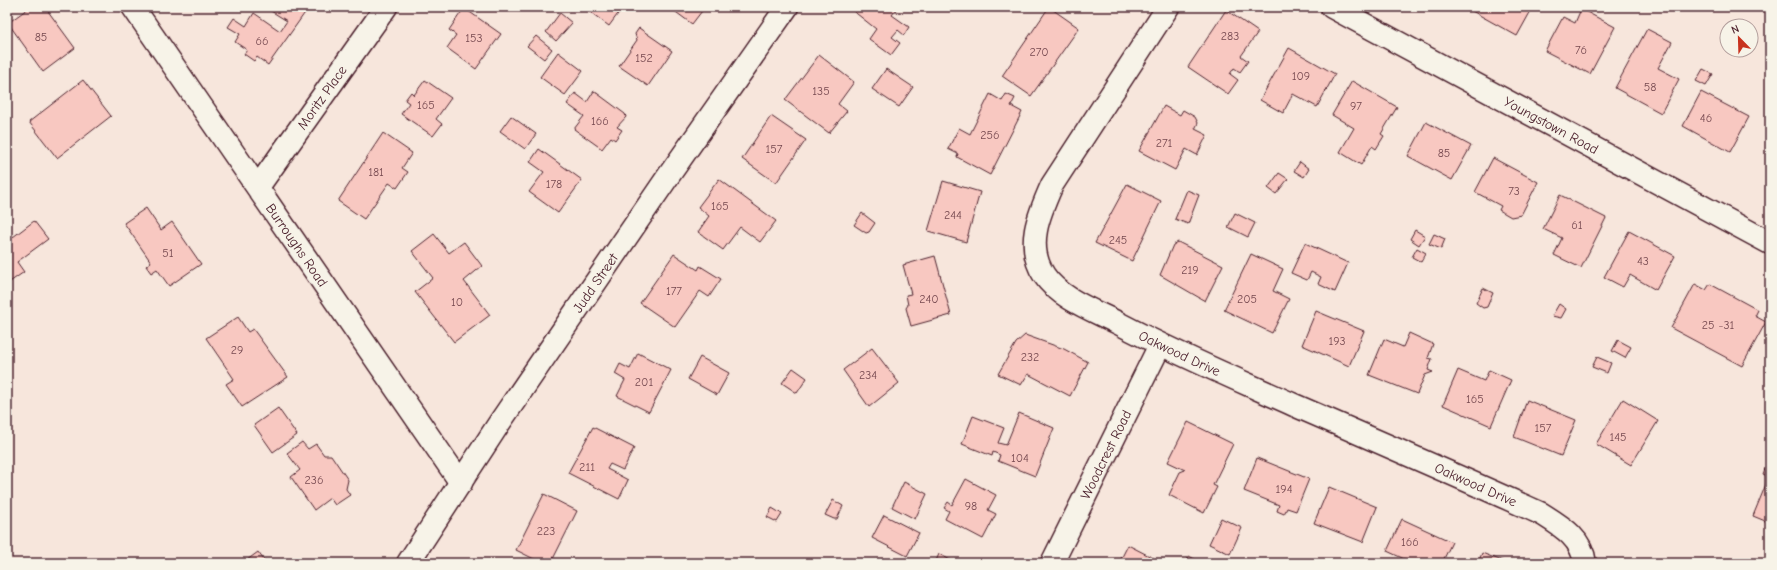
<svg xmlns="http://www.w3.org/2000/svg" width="1777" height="570" viewBox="0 0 1777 570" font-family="'Comic Neue',sans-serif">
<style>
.building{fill:#f8c8c1;stroke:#4a1f2b}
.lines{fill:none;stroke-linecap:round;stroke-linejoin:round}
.street-casing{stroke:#4a1f2b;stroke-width:25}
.street{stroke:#f7f3e8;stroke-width:22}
.labels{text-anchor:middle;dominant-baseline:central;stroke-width:4;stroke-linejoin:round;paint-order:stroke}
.number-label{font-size:12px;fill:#764950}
.street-label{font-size:14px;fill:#4a1f2b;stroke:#f7f3e8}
</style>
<rect width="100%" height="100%" fill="#f7e6dc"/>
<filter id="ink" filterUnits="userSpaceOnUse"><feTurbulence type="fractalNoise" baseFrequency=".025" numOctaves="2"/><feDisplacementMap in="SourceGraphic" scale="8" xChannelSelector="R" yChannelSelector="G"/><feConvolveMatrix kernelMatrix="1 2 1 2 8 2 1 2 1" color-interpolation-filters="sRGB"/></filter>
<g filter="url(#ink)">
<path class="building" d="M30,7H45L75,48L43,72L8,23Z
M274,7H309L268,65L257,57L254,61L244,54L247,50L235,42L240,34L228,27L234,18L246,26L254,13L280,31L287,21L271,11Z
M592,7H623L609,26L589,11Z
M669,7H705L692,24Z
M855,7H898L892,15L909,27L904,35L898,30L892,37L900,43L891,55L869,39L876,29L852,10Z
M1049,7L1079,28L1031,96L1002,76Z
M1474,7H1533L1517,36L1472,11Z
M464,8L501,34L476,69L447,48L456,35L449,30Z
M1581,9L1615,27L1590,74L1545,51L1563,17L1575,23Z
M1226,10L1258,32L1241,56L1248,61L1240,72L1234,68L1230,74L1238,80L1228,94L1188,67Z
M560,13L572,23L556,41L546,32Z
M639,28L672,51L648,86L619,66L637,40L635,34Z
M1647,29L1672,42L1658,68L1679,79L1661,113L1615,88Z
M536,36L552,49L544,59L527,46Z
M1289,48L1335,74L1317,107L1293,94L1283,113L1260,100Z
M558,52L583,71L565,95L540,77Z
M819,55L854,82L838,104L847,111L829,133L785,100Z
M886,69L913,87L899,107L872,89Z
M1703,69L1713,74L1706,86L1696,81Z
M83,80L111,116L57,158L29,122Z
M425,80L451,98L436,119L442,124L433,136L401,114L409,103L405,100L411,92L414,95Z
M1352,81L1397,107L1381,134L1384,136L1376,149L1372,146L1361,165L1340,152L1354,128L1332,115Z
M594,91L625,114L626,117L617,127L622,130L615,140L611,137L602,149L574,129L584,116L567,104L575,93L587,102Z
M1701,92L1749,117L1730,152L1683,126Z
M990,94L1002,101L1006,94L1015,98L1011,106L1022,112L990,175L957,157L958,154L948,149L959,128L970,134Z
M1164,106L1180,115L1183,110L1195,117L1198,123L1195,129L1207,135L1197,155L1186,149L1175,170L1139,151Z
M511,116L536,134L525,149L500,131Z
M771,116L806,140L776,183L742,159Z
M1426,122L1471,146L1452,180L1408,156Z
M383,133L412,153L402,168L408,172L397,188L389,183L364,219L338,201Z
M539,149L582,180L558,213L529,192L544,172L530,162Z
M1493,158L1538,182L1521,215L1511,217L1499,210L1501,206L1475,192Z
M1300,162L1309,169L1304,177L1294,171Z
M1279,173L1288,179L1276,194L1268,188Z
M719,179L776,221L760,242L740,227L723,250L698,232L709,216L698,207Z
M943,181L980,192L966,242L928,231Z
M1127,184L1161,201L1132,261L1095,243Z
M1187,190L1199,195L1188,224L1175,219Z
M1560,195L1606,218L1581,268L1554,255L1562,238L1543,229Z
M146,208L161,230L172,222L201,264L169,286L157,269L151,273L146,266L151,262L124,223Z
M862,213L875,223L869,232L866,233L854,225Z
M1235,213L1255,223L1248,237L1228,227Z
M34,221L48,239L17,262L24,272L7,284V236L10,234L13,237Z
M1415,230L1425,236L1419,245L1410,239Z
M1629,231L1675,256L1656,290L1630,275L1623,287L1604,277Z
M434,234L449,253L464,242L482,266L464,281L490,315L454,342L415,292L433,278L412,251Z
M1434,234L1445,239L1441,249L1429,244Z
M1178,242L1223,265L1205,301L1160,275L1173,245Z
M1305,243L1348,263L1335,292L1318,284L1321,277L1311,272L1307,280L1291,273Z
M1417,248L1426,253L1421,262L1412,257Z
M674,254L698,270L700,266L721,279L709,297L700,291L675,327L640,303Z
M1251,254L1283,269L1273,291L1289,299L1272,333L1224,310Z
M935,256L951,315L911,326L906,308L908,305L906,295L911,294L903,265Z
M1695,284L1706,290L1710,284L1758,310L1755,316L1766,322L1742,366L1671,328Z
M1483,288L1493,293L1487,307L1483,308L1476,303Z
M1559,304L1566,309L1561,318L1552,316Z
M1316,311L1364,331L1349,366L1302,345Z
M238,317L248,332L253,329L288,377L242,407L226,384L234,379L206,338Z
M1409,333L1433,344L1428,358L1432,359L1428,370L1433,372L1425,375L1417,394L1369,375L1384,339L1403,347Z
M1025,335L1064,349L1088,362L1070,396L1028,374L1021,385L998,374L1016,343Z
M1618,340L1631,347L1625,358L1612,351Z
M872,348L899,383L869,407L843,370Z
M638,353L671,370L649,412L617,396L625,380L615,374L620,364L630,369Z
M700,357L729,373L717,395L688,379Z
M1597,357L1611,363L1607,373L1592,367Z
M793,368L807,378L797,393L782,383Z
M1458,370L1484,381L1489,370L1511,380L1491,426L1443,405Z
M1623,399L1658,421L1631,465L1596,444Z
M1527,400L1576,420L1561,456L1514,437Z
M278,408L297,435L273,452L254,425Z
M1019,413L1054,428L1035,476L998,461L1000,455L993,452L992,456L962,444L973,416L1004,428L998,443L1006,445Z
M1188,422L1233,444L1213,485L1217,487L1204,513L1169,495L1180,472L1185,470L1168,462Z
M593,427L634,448L623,470L610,464L607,469L628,480L619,499L568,473Z
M302,442L308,449L316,444L324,455H331L348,480L346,489L350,495L335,505L330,498L314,510L291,477L300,470L287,453Z
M1770,456V523L1753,516L1769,477L1763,474Z
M1257,458L1309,479L1296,511L1287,508L1284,514L1277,511L1279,505L1244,491Z
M966,479L996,495L988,510L996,514L983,539L945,519L949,511L944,508L948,502L952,505Z
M904,482L927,494L915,519L892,507Z
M1329,487L1377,507L1363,542L1314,523Z
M544,494L577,511L551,563H542L516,550Z
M833,500L843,506L837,519H834L825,515Z
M772,508L782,514L777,522L767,517Z
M884,515L919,533L907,556L872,538Z
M1221,518L1242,528L1230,554L1209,544Z
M1402,519L1452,542L1442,563H1413L1387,551Z
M1128,545L1163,563H1119Z
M258,552L266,563H243Z
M1482,553L1507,563H1478Z
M939,554L956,563H935Z
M1189,556L1202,563H1186Z"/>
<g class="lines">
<g class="street-casing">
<g id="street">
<path id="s1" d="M133,7L461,483"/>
<path id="s2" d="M1168,7L1052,185C1039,214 1025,246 1044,275C1060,299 1095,311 1120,324C1177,354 1236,379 1294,405C1377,441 1460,477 1542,514C1561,526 1582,538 1585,563"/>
<path id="s3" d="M1332,7L1770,243"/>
<path id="s4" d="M258,187L386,7"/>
<path id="s5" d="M408,563L500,422L667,178L787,7"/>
<path id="s6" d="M1052,563L1160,345"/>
</g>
</g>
<use href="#street" class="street"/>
</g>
</g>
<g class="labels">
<g class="number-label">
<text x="1230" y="36">283</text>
<text x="41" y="37">85</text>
<text x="474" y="38">153</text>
<text x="262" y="41">66</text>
<text x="1581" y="50">76</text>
<text x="1039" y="52">270</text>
<text x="644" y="58">152</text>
<text x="1301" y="76">109</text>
<text x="1650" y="87">58</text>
<text x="821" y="91">135</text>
<text x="426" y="105">165</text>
<text x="1356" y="106">97</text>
<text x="1706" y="118">46</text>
<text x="600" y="121">166</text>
<text x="990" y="135">256</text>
<text x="1164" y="143">271</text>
<text x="774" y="149">157</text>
<text x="1444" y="153">85</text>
<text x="376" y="172">181</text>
<text x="554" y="184">178</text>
<text x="1514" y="191">73</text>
<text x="720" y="206">165</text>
<text x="953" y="215">244</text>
<text x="1577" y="225">61</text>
<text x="1118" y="240">245</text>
<text x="168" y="253">51</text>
<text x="1643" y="261">43</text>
<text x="1190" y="270">219</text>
<text x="674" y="291">177</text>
<text x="929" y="299">240</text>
<text x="1247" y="299">205</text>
<text x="457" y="302">10</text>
<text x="1718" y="325">25 -31</text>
<text x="1337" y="341">193</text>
<text x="237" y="350">29</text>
<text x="1030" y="357">232</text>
<text x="868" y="375">234</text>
<text x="644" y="382">201</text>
<text x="1475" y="399">165</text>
<text x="1543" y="428">157</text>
<text x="1618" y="437">145</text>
<text x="1020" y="458">104</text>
<text x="587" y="467">211</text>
<text x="314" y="480">236</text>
<text x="1284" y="489">194</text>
<text x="971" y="506">98</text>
<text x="546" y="531">223</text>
<text x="1410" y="542">166</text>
</g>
<g class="street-label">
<text stroke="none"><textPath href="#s4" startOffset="110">Moritz Place</textPath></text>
<text stroke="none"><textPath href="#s3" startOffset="249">Youngstown Road</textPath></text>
<text stroke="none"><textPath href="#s1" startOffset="289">Burroughs Road</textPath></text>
<text stroke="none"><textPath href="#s5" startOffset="337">Judd Street</textPath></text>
<text stroke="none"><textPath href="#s2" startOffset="465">Oakwood Drive</textPath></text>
<text stroke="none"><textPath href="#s6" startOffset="121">Woodcrest Road</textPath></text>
<text stroke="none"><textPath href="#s2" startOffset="789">Oakwood Drive</textPath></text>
</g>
</g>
<rect width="1777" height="570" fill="none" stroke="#f7f3e8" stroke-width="24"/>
<rect x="12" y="12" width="1753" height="546" fill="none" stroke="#4a1f2b" stroke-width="1.5" filter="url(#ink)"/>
<g transform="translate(1739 38) rotate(337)"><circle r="19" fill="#f7f3e8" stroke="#b29e9c"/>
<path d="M0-3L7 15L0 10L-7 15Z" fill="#c8321e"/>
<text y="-6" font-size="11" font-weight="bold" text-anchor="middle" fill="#4a1f2b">N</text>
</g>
</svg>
